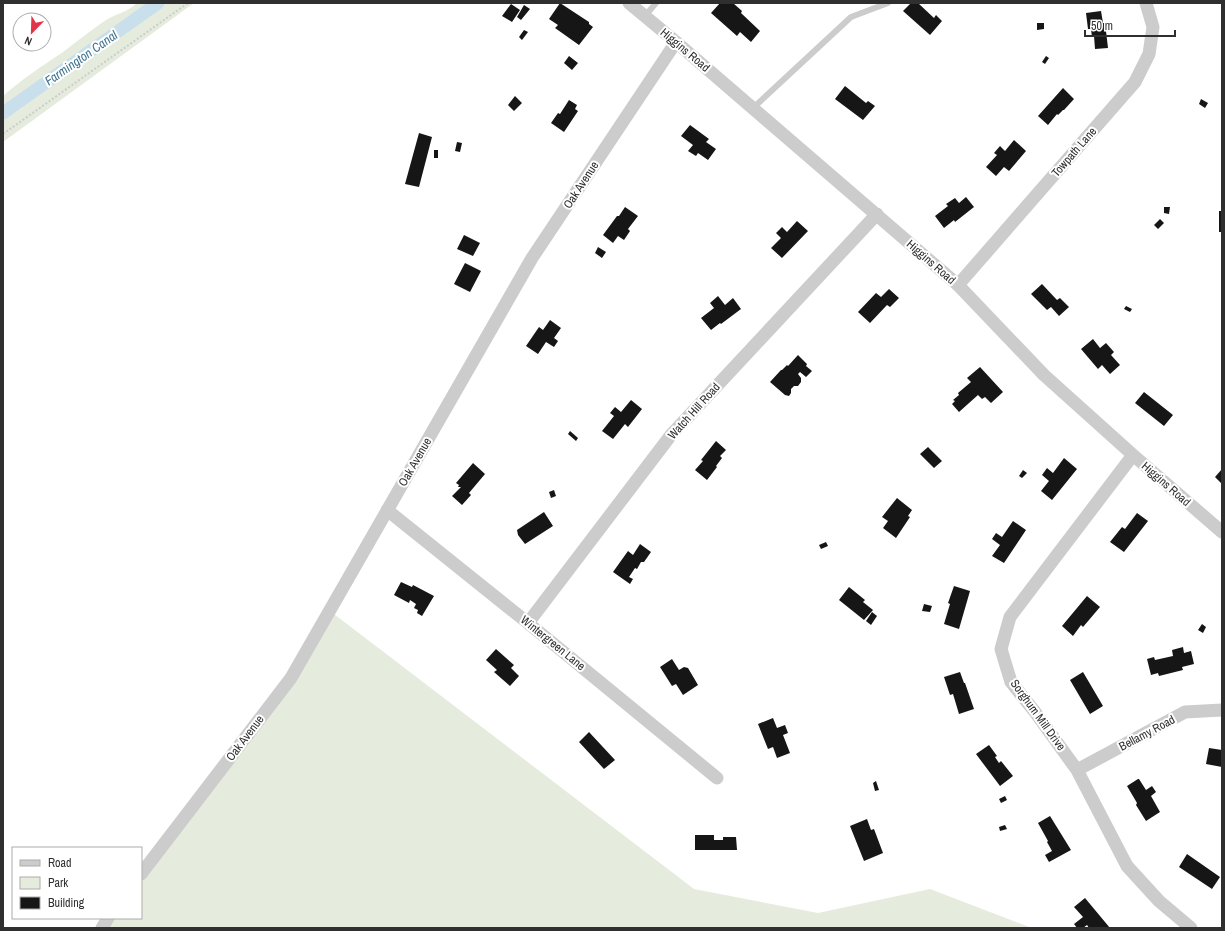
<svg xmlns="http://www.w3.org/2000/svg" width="1225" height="931" viewBox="0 0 1225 931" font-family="'Archivo Narrow',sans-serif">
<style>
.green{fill:#e5ecdd}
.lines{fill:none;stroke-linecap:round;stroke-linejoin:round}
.canal{stroke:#c9dfeb;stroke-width:13}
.building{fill:#161616}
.path{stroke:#ccc;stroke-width:2;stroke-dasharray:2 2;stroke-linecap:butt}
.lane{stroke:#ccc;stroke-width:6}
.street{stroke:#ccc;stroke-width:13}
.labels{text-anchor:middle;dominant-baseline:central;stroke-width:4;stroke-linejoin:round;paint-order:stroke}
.street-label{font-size:12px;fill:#2f2f2f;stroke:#fff}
.water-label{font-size:13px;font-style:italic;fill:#3e7390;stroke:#fff}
</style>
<rect width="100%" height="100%" fill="#fff"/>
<path class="green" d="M137,3H194L3,142V96C22,79 42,66 63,52C76,42 89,32 103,22C114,14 127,13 137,3Z
M330,611L694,889L818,913L930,889L1032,928H102L108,918H141V874L291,678Z"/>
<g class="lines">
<path class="canal" d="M3,113L158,3"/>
</g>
<path class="building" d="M560,3L589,22V24L593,27L579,45L555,28L558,25L549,19Z
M720,3H733L742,11L741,13L760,31L751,42L740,32L737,36L711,13Z
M911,3H918L934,18L936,15L942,21L930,35L903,11Z
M511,4L520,10L512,22L502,16Z
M524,5L530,9L521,20L517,17Z
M1101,11L1103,23H1105L1108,48L1095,49L1094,36L1092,37L1091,29H1088L1086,13Z
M1037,23H1044V29L1037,30Z
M524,30L528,32L522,40L519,37Z
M569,56L578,63L572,70L564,63Z
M1046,56L1049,58L1045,64L1042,62Z
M845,86L866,103L868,101L875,106L863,120L835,99Z
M1063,88L1074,99L1064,110H1063L1058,115L1057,114L1048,125L1038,116Z
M515,96L522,103L514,111L508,105Z
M1201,99L1208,103L1205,108L1199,104Z
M569,100L577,105L575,109L578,111L564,132L551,123L558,113L560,114Z
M690,125L709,139L706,142L716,149L708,160L698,153L696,156L688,151L693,145L681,136Z
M419,133L432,137L419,187L405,184Z
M1014,140L1026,151L1009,171L1004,167L996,176L986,167L997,155L994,153L1000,146L1005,151Z
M457,142L462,143L460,152L455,151Z
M434,150H438V158H434Z
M966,197L974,207L955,222L954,220L944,228L935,216L948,206L946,204L955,198L959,203Z
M625,207L638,216L628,229L630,231L624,240L618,236L613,243L603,235L617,216H619Z
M1164,207H1170L1169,214L1164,213Z
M1219,211H1222V232H1219Z
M1160,219L1164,223L1158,229L1154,225Z
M797,221L808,231L782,258L771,248L781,238L776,233L782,227L787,232Z
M464,235L480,243L473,256L457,249Z
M598,247L606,252L602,258L595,253Z
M465,263L481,271L470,292L454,284Z
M1042,284L1057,300L1060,298L1069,307L1059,316L1051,307L1047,310L1031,294Z
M889,289L899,298L890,307L887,305L870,323L858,312L876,293L881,297Z
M718,296L725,305L733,298L741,309L721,324L720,323L711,330L701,318L714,308L710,303Z
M1126,306L1132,309L1130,312L1124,309Z
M550,320L561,328L554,338L558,341L554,347L546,342L538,354L526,346L539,327L543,330Z
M1093,339L1100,348L1106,343L1114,352L1111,355L1120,365L1110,374L1102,365L1098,369L1081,349Z
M798,355L807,364L806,366L812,371L806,377L800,372L798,374L801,378V382L798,386H794L791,389V393L789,396L785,395L770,382L781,370H782L787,365L788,366Z
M980,367L1003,392L991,403L985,397L982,399L978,395L959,412L952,404L955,401L953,400L959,395L958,393L971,382L967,378Z
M1144,392L1173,415L1164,426L1135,403Z
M631,400L642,409L628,427L625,424L613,439L602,431L614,416L610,413L615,407L621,412Z
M570,431L578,438L576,441L568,434Z
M716,441L726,450L720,456L722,458L716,466L717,467L707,480L695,470L703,461L701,460Z
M928,447L942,461L934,468L920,454Z
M1064,458L1077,469L1052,500L1041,491L1049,481L1042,475L1047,468L1053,473Z
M473,463L485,474L469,493L471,495L462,505L452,496L461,487H458L459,485L456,483Z
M1222,469V484L1215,477Z
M1023,470L1027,473L1022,478L1019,476Z
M554,490L556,496L551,498L549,492Z
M897,498L912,510L908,516L910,517L896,538L883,528L888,521L882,517Z
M544,512L553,526L525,544L518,535L517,530Z
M1137,513L1148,521L1124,552L1110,542L1122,527L1125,529Z
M1013,521L1026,530L1004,563L992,556L1000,545L992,539L996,533L1002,537Z
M826,542L828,546L821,549L819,545Z
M640,544L651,552L644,562H641L637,569L635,568L629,577L633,579L630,584L613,572L628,551L633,555Z
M401,582L412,587L413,585L434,596L422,616L417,613L418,610L414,608L416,604L410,600L409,603L394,595Z
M954,586L970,591L959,629L944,624L950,604L948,603Z
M849,587L865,600L863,602L873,610L864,620L839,600Z
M1087,596L1100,607L1083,627L1081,625L1073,636L1062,626Z
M924,604L932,606L930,612L922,611Z
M872,612L877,616L871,625L866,621Z
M1202,624L1206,627L1203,633L1198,630Z
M1183,647L1184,653L1191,651L1194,664L1182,667L1183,670L1159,676L1158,673L1151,675L1147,659L1154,657L1155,660L1173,656L1172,650Z
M496,649L514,665L511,668L519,676L510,686L494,672L497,670L486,660Z
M672,659L679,670L684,667L688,668L698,685L683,695L676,684L672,686L660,667Z
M960,672L964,683H965L974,709L959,714L953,694L950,695L944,677Z
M1083,672L1103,706L1090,714L1070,680Z
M773,718L777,728L785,725L788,733L783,735L790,753L777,758L773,747L768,749L758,724Z
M589,732L615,760L604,769L579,742Z
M989,745L997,756L995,757L999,763L1001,761L1013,776L1000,786L976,754Z
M1209,748L1222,750V767L1206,764Z
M1138,779H1139L1146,790L1152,786L1156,792L1151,796L1160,812L1146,821L1136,805L1137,803L1127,786Z
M876,781L879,790L875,791L873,783Z
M1005,796L1007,800L1001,803L999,799Z
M1050,816L1071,850L1049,862L1045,855L1052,851L1047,842L1048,841L1038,823Z
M867,819L871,830L874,829L883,853L864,861L850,826Z
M1005,825L1007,829L1000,831L999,827Z
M695,835H714V840H723V837H736L737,850H695Z
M1187,854L1220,877L1212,889L1179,867Z
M1085,898L1110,928H1089L1087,925L1083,928H1077L1074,924L1083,917L1074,907Z"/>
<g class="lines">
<path class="path" d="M3,134L188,3"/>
<path class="lane" d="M645,16L656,3
M753,108L851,17L888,3"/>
<path class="street" d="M629,3L676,42L958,285L1044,375L1133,455L1222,532
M958,285L1135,82L1149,54L1153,27L1146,3
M1133,455L1010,617L1001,649L1011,682L1035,712L1077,770L1127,866L1159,901L1191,928
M387,510L528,623L717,778
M528,623L671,435L877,214
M1077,770L1185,712L1222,710
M141,874L291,678L532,258L676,42
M102,928L108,918"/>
</g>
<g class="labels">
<g class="street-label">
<text transform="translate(685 50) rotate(40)">Higgins Road</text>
<text transform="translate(1074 152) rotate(-49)">Towpath Lane</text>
<text transform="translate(581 185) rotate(-57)">Oak Avenue</text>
<text transform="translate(931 262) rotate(41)">Higgins Road</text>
<text transform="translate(694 411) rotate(-48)">Watch Hill Road</text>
<text transform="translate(415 462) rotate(-60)">Oak Avenue</text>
<text transform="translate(1166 484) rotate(41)">Higgins Road</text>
<text transform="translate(553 643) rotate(39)">Wintergreen Lane</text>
<text transform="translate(1038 715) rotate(54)">Sorghum Mill Drive</text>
<text transform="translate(1147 733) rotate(-28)">Bellamy Road</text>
<text transform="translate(245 738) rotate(-53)">Oak Avenue</text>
</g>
<g class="water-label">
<text transform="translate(81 58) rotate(-35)">Farmington Canal</text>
</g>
</g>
<rect width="1225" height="931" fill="none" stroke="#2f2f2f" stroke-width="8"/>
<rect x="12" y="847" width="130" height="72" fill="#ffffff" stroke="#acacac"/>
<rect x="20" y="860" width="20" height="6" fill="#cccccc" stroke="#acacac"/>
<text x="48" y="867" font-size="12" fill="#2f2f2f">Road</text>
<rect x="20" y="877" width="20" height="12" fill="#e5ecdd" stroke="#acacac"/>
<text x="48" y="887" font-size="12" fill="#2f2f2f">Park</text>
<rect x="20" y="897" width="20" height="12" fill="#161616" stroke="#acacac"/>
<text x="48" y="907" font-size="12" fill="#2f2f2f">Building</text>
<g transform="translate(32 32) rotate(203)"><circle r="19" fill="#ffffff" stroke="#acacac"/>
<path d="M0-3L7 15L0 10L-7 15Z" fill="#e23447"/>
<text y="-6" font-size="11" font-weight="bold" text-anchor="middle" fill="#2f2f2f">N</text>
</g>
<path d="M1085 30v6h90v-6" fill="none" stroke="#2f2f2f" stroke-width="2"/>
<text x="1091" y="30" font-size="12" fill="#2f2f2f" stroke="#ffffff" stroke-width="3" paint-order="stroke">50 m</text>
</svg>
